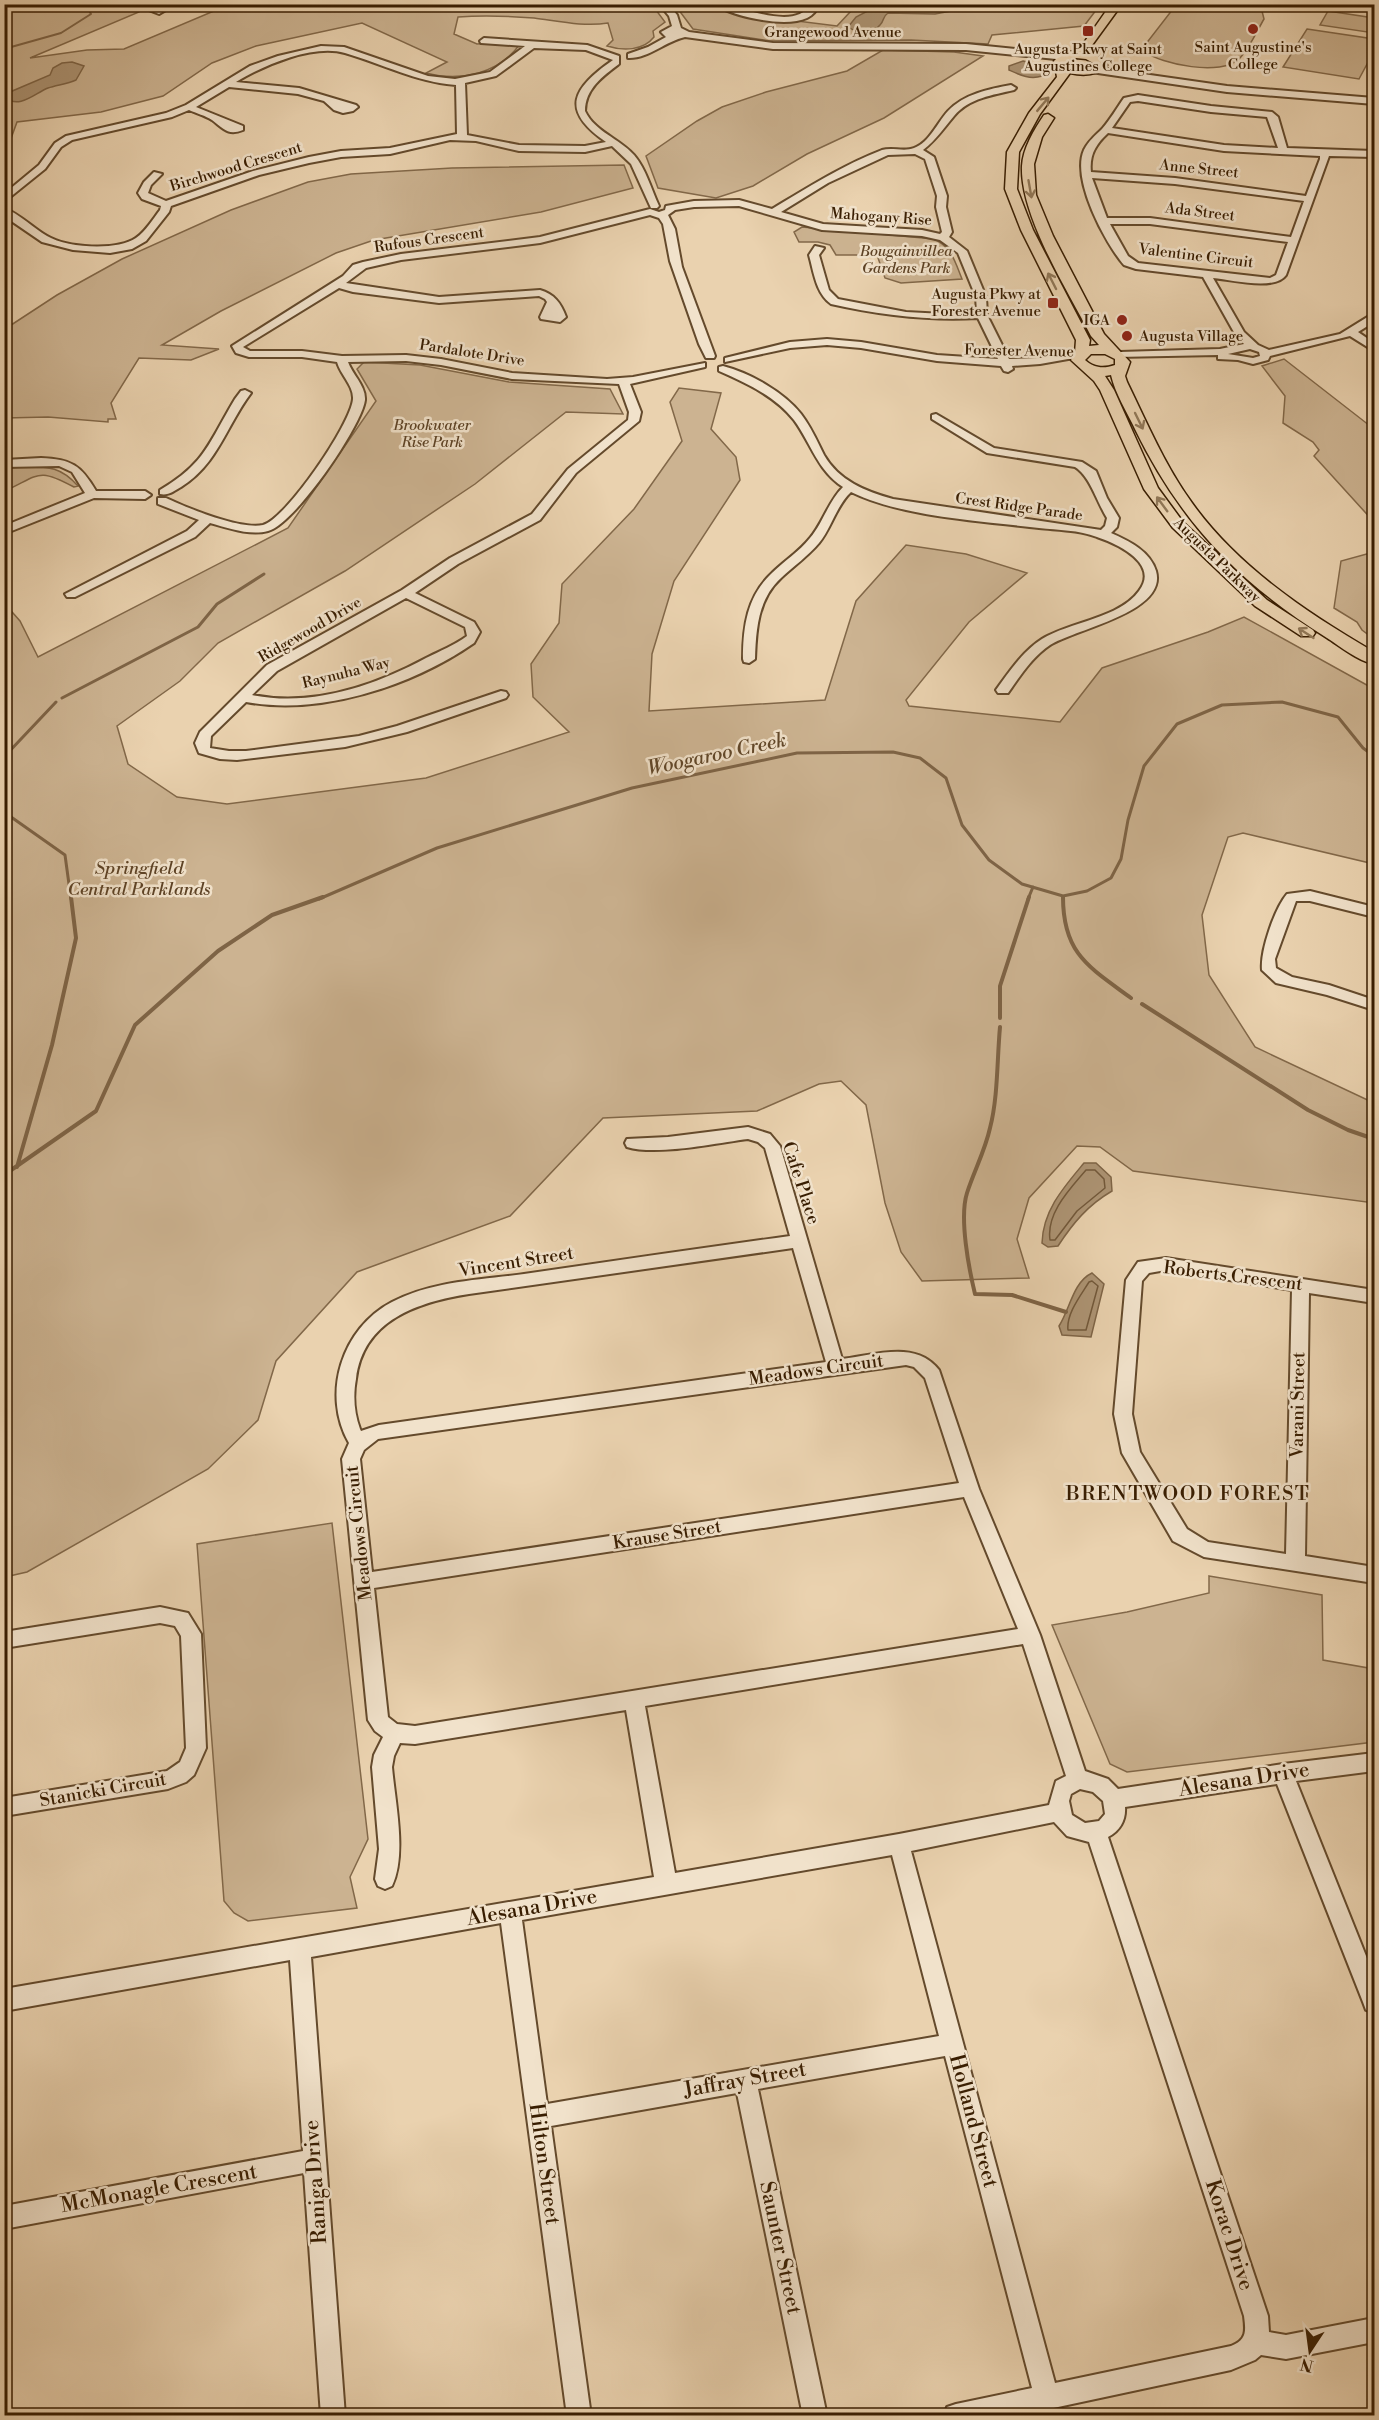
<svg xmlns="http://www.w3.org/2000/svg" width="1379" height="2420" viewBox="0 0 1379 2420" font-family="'Libre Bodoni',serif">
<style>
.green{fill:#ccb391;stroke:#826849;stroke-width:1.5}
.water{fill:#ad9474;stroke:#7e6446;stroke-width:1.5}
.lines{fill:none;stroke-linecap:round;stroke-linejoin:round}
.shore{stroke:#72583a;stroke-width:1.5}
.stream-far2{stroke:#7e6446;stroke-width:2}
.stream-far1{stroke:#7e6446;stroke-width:3}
.stream{stroke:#7e6446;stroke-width:4}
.minor-casing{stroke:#644a2c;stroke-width:4}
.major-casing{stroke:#381d01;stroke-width:3}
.minor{fill:#f1e2cb;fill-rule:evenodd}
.major{fill:#ead2af;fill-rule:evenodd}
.oneway{stroke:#917858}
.poi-dot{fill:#8f2418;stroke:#f1e2cb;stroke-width:2}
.labels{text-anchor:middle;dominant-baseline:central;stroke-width:5;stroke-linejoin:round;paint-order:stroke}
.far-street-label{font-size:15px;fill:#381d01;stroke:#f1e2cb}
.far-poi-label{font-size:15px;fill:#381d01;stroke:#f1e2cb}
.far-park-label{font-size:15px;font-style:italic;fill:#5d4225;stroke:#f1e2cb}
.park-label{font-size:18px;font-style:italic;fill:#5d4225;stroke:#f1e2cb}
.street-label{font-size:18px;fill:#381d01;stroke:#f1e2cb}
.water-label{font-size:20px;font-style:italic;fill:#614729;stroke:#f1e2cb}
.neighbourhood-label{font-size:20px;letter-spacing:1.5px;fill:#381d01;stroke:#f1e2cb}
.near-street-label{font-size:21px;fill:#381d01;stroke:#f1e2cb}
</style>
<rect width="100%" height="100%" fill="#ead2af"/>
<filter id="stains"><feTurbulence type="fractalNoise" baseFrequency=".00333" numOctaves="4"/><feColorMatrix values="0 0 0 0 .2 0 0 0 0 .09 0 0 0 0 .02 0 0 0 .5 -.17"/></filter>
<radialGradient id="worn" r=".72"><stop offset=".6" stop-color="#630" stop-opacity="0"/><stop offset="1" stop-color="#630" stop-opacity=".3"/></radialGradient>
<path class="green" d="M647,4L648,9L656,10L665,22L653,31L654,37C643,51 623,51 607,46L613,40L608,23C584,27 558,21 534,18C508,16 484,15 458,17L454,34L477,44L501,42L520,44C499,74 460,82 426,73L447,62L362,23L256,46L212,63L163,96L101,112L17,122L5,155V5H142L139,12L30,58L87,50L124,49L228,5Z
M675,5H715L727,10L765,17L837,26L852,10L864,5H1100L1084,26L992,35L988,44L911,40L770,41L693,29Z
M1176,5H1244L1262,11L1264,19C1257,31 1249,49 1239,59C1222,76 1161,65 1144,51L1145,45Z
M1328,11L1374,18V33L1320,25Z
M1307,29L1374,39V51L1359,79L1283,67Z
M883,50L954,52L983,56L884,118L807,154L753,186L716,198L658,188L646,156L697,121L722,107L766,92L847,71Z
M624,165L633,188L541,212L374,240L336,253L221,311L162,345L219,349L191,360L139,358L111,403L116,419H108V422L48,417L5,418V329L57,295L122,259L231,210L308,182L351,174L452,168Z
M802,227L934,239C952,247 955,262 962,279L901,283L885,278L877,255H836L830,245L818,242H799L794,232Z
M1284,359L1374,429V522L1314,456L1319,450L1313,442L1283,423L1285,396L1262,366Z
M364,362L420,365L509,382L610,389L623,414L566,412L475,484L345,571L218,643L180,681L117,726L128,764L177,797L227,804L426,778L569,732L533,697L531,664L559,623L562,584L634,509L682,441L670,402L679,388L721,393L711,429L736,457L740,480L674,581L652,654L649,711L825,700L856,601L906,545L966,554L1027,573L969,622L906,700L909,706L1060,722L1102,668L1208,632L1244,617L1374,689V864L1243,833L1228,837L1202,915L1209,975L1255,1047L1374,1103V1203L1133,1171L1100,1147L1077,1146L1029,1198L1017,1239L1029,1278L922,1281L901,1252L885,1203L866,1105L841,1081L819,1084L757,1111L603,1118L510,1216L357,1272L276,1361L258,1420L208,1469L27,1572L5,1577V604L20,621L38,657L288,528L376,401L357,369Z
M23,467C48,467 60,466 78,486L74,487C37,467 40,475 5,491V468Z
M1374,552V639L1362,630L1357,622L1334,608L1341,561Z
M332,1523L368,1839L350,1877L357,1908L248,1921L234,1913L224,1901L197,1544Z
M1209,1576L1322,1595L1323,1660L1374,1669V1742L1127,1772L1110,1764L1052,1625L1127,1612L1209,1593Z"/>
<path class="water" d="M879,5H923L951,11L935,14L888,13C882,17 885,20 880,25C873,34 857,33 848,27L856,17Z
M1023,61L1046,66L1047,67L1041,70L1042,76C1030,80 1020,75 1009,70V66Z
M72,62L84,66L76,80C67,84 57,85 48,88C35,93 19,110 5,97L10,92L50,75L53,68L62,63Z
M1084,1163H1096L1111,1177L1112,1191C1088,1205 1073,1223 1058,1246L1048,1247L1042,1243C1043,1210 1064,1187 1084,1163Z
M1092,1273L1104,1284L1091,1337L1062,1335L1059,1326C1070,1309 1073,1282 1092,1273Z"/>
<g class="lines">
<path class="shore" d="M1086,1170H1095L1104,1179L1105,1188L1077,1211L1055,1240H1050C1046,1213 1070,1189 1086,1170Z
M1092,1281L1098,1286L1086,1330H1068C1066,1314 1081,1295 1089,1282Z"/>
<path class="stream-far2" d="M4,49L61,33L91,14L87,7L75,4"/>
<path class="stream-far1" d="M1370,448L1374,453
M62,698L198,627L217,604L264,574
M4,757L56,702
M4,812L65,855L71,899
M319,899L437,848L632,788L797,753L893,752L920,758L946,778L962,825L989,860L1022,884L1063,896L1087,891L1111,878L1121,859L1128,820L1144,766L1177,724L1222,705L1282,702L1338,717L1363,748L1374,756
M1028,899L1033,887
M1063,899V896"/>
<path class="stream" d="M1063,897C1063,954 1089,967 1131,998
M1142,1004L1308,1110L1348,1130L1374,1139
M1000,1018V986L1029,897
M1000,1027C997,1059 998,1098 990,1128C985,1151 974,1171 967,1193C959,1218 969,1269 975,1294L1012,1295L1066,1312
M17,1167L52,1045L76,938L71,897
M4,1175L96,1111L135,1025L218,951L272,915L323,897"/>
<g class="minor-casing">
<path id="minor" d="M155,4H176L159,14L146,9Z
M659,4H668L677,15L681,28L689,32L773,43L966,44L1066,54L1070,57L1066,60L966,50L773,49L685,37C666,41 648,59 628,58V54L648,47L666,37L661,32L672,26L669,16Z
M714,4C740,4 794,33 811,4H820C817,10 813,15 807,18C785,28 734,17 714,4Z
M484,38L587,45L619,56V64C603,76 585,89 585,111C595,132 619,138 634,155C646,169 651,189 659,206L657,208H651L631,164L612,146L585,152L519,151L476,141L450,140L390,154L341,157L309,163L259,175L171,206L169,212L146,241L132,249L110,253L73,250L42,242L4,216V208C20,214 33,228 47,236C67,248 117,251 136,238C146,231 153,219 160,210L161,206L142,199L138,193L144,182L154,172L162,174L151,185L148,193L166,201L253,171L309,157L341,151L390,148L457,134L456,85C416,82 383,64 345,53C313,44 264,65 236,82L299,88L356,105L358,107L353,111L343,113L334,110L324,101L298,94L229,87L196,107L243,126V130C228,136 224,129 212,120C206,116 196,113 189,110L172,117L72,140L61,147L45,169L4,202V194L39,165L55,143L66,136L166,113L186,105L250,66L278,56L321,46L344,47L428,76L455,79L490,72L525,46L481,43L480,41ZM534,48L586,50L613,60C573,88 559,110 606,142L585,146L519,145L467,135L465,83L496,76Z
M1094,67L1227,86L1374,98V104L1227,92L1091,72L1090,70Z
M1011,85L1016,88L1014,90C993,95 969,98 954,116C943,129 937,139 923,150L934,157L947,196L946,207L952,232L949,237L967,251L986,297L987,315L1009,359L1040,358L1081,351L1085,352V356L1040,364L1012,366L1013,369L1008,372L1004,371L1001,366L937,361L861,348L827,345L790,348L725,362V358L790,342L827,339L861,342L937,355L998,359L978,318C929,321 880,315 831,304C816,293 814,273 809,255L815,246L824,248L819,255L829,290L838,299L906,312L944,314L977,312L976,297L958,253L940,240L922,236L822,230L739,206L694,207L675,210L668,215L675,229L682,267L715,356L714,358H706L699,344L670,261L663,224L659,218L650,215L540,243L401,260L366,268L346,283L439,297L540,290C554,294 561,303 566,317L560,322L541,319L540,317L547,302L545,299L539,296L439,303L353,292L339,288L243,347L250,351H302L342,356L406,355L441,359L512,373L607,379L633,377L705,363V367L630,384L641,412L639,421L576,473L540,520L458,564L415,593L474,622L480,632L474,643C412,686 320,716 246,702L211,736L210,748L229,751H246L359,736L397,726L501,691L506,692L508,695L506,698L407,732L345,747L237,760L220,759L199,753L195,743L200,732L267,665L402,590L450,558L532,514L568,469L628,420L629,412L619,384L512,379L441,365L406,361L348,362C352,374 366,386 365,400C362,426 294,525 268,531C250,536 228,528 210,523L195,537L75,597H67L65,594L187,531L199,520L158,504V498H166C187,508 241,530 263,525C286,519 351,424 353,399C354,386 340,374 337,362L302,357H249L236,353L232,346L343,276L353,265L363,262L401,254L540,237L650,209L659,212L665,210L666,206L694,201L739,200L772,209C807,188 843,165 882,150C892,147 904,152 914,148C930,142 937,123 948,111C964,94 989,89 1011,85ZM915,154L925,159L937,196L936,207L942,232L940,234L922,230L823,224L781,212L828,183L888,155ZM406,598L465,627L467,636C455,645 440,651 426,658C374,686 312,707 252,695L277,671Z
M1138,95L1211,106L1272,112L1278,117L1287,148L1374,151V157L1329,156L1286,275C1275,291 1232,280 1213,278L1244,332L1258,345L1269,350L1340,334L1374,313V322L1358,332L1374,343V351L1350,336L1270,356L1268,360L1253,364L1238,360L1218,359V355L1116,357V353L1120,352L1220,349L1244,344L1235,334L1203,277L1136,269L1124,265C1105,243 1071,179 1084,150C1089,140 1095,136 1102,129C1110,120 1117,108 1124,98ZM1138,101L1211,112L1267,117L1278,148L1224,145L1112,128L1130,102ZM1108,133L1224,151L1320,156V159L1306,196L1175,178L1091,172C1089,155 1096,144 1108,133ZM1092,178L1175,184L1304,201L1291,237L1150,218H1107ZM1110,224H1150L1288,242L1276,275L1270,278L1138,263L1128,256ZM1250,349L1259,352L1260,356L1253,358L1228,354Z
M723,366C750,373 784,392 801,414C811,427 817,441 824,455C839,481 865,491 893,499L1101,530L1105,526L1107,518C1097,502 1090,476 1075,467L987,453L932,419V415L936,414L994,448L1082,462L1096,471L1107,498L1119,518L1117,527L1111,533C1129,541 1150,551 1156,571C1168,612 1075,629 1050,645C1033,656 1020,676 1008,693H998L996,690C1009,672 1023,651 1042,639C1069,622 1120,618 1139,591C1160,564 1118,544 1097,537C1079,530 1058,530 1039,528C982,521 902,517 851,492C836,506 832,527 819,543C808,556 794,566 781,578C758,599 756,629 755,659L749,663L744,662L743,659C743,627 747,596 772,573C784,561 799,552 810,538C823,523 828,502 843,487C817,470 811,443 794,420C775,396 746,383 719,371V367Z
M245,390L251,393C226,426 218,464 181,487C174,491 168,496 160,494V490C206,463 209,442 235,399L241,391Z
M41,458C71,459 81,465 96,491H145L151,495L145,499L94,498L4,534V526L85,493L72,472L59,466L4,467V460Z
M1310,891L1374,907V917L1310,901H1296L1275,959L1276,968L1292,977L1329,985L1374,1000V1010L1327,995L1276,983L1262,970C1260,951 1275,908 1287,894Z
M748,1127L770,1134L780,1146L842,1359C875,1355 916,1340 939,1370L979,1489L1040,1635L1085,1771L1108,1779L1118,1789L1283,1764L1374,1753V1771L1296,1781L1374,1976V2013L1366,2010L1363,2002L1277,1784L1125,1807C1126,1820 1120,1831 1108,1837L1268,2316L1269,2332L1286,2335L1374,2318V2342L1286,2359L1261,2355L1255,2360L1231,2370L1016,2416H944L947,2407L956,2404L1032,2388L945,2056L758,2089L827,2416H803L737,2093L551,2126L591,2416H567L501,1923L311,1957L345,2416H321L304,2173L4,2229V2206L303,2151L290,1960L4,2011V1989L654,1877L626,1710L415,1744L400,1743L394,1756L392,1767C395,1802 407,1854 392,1886L385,1889L378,1886L375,1879L379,1849L372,1767L374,1755L383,1737L375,1731L368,1720L342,1459L349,1443C321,1394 342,1328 392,1302C432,1281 480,1280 524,1274C613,1261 701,1248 790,1236L765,1148L758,1142L748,1139C716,1143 657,1156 627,1147L625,1143L627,1139L668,1137ZM793,1248L826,1362L379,1425L361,1431L360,1429C354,1413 353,1395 356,1379C363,1320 418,1302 469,1294ZM906,1365L914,1367L925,1378L959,1483L372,1572L360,1459L364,1450L378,1439ZM964,1497L1018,1629L415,1726L397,1724L388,1717L374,1588ZM1023,1644L1066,1776L1056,1781L1049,1805L899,1834L675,1873L645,1706ZM1080,1789L1093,1792L1103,1801L1105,1814L1099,1821L1085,1823L1072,1815L1069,1801L1071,1794ZM1054,1822L1067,1836L1089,1842L1244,2316C1246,2331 1247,2340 1231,2346L1055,2383L911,1851ZM892,1855L939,2036L547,2104L522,1920Z
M1166,1258L1374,1290V1303L1309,1293L1305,1556L1374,1567V1583L1204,1557L1173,1541L1122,1453L1114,1414L1126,1280L1138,1262ZM1166,1270L1292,1290L1286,1554L1208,1542L1187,1529L1140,1452L1132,1414L1142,1281L1149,1273Z
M160,1607L188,1613L201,1634L206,1748L194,1775L186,1782L168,1789L4,1816V1798L167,1771L180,1762L186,1748L181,1636L175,1626L160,1623L4,1648V1632Z"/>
</g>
<g class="major-casing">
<path id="major" d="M1111,4H1122L1087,52L1097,55L1107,65C1097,76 1083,76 1070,73L1040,114L1019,152L1017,189L1033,230L1090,340L1089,346L1099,345L1091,336C1068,291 1020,216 1022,166C1023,148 1034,130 1044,115L1048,114L1054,118L1042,137L1034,164L1036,195L1053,236L1104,334L1130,362L1125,376L1127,382C1147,423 1165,466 1192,503C1238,567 1307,613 1374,652V664C1358,661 1341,647 1327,638C1239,583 1181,523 1135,429C1127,412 1115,393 1111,375L1105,376L1114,390L1158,488L1183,522L1267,600L1313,630L1315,633L1313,636H1301L1255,606L1173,528L1144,489L1100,390L1094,381L1071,360L1075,353L1076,340L1021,230L1005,189L1007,152L1029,113L1057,77L1054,61L1056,59L1081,47ZM1076,58L1086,59L1095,64L1082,68L1067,64L1069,60ZM1091,354H1105L1115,359V365C1103,369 1094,368 1085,360Z"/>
</g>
<use href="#minor" class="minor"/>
<use href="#major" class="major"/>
</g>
<defs><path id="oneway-shaft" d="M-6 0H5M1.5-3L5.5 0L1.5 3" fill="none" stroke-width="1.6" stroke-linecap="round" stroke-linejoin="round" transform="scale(1.5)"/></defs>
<g class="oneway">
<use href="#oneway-shaft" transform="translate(1043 104) rotate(-50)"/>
<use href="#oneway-shaft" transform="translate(1030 189) rotate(80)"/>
<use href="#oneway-shaft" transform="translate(1052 281) rotate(-117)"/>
<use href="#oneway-shaft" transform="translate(1139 421) rotate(64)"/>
<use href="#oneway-shaft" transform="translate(1162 504) rotate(-126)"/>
<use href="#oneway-shaft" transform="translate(1306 633) rotate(-147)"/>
</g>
<g class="poi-dot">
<circle cx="1253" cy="29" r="6"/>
<rect x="1082" y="25" width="12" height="12" rx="3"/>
<rect x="1047" y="297" width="12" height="12" rx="3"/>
<circle cx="1122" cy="320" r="6"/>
<circle cx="1127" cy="336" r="6"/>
</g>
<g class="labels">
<g class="far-street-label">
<text x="833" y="32">Grangewood Avenue</text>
<text transform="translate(236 167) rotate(-17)">Birchwood Crescent</text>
<text transform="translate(1199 169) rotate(6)">Anne Street</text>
<text transform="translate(1200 212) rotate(7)">Ada Street</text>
<text transform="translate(881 217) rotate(4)">Mahogany Rise</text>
<text transform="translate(429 240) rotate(-8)">Rufous Crescent</text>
<text transform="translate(1196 256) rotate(7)">Valentine Circuit</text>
<text transform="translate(1019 351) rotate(1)">Forester Avenue</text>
<text transform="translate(472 353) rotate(9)">Pardalote Drive</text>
<text transform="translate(1019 507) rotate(8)">Crest Ridge Parade</text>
<text transform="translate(1217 560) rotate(44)">Augusta Parkway</text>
<text transform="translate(310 630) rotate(-30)">Ridgewood Drive</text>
<text transform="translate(346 673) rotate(-14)">Raynuha Way</text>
</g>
<g class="far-poi-label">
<text x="1253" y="47">Saint Augustine's<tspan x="1253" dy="17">College</tspan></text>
<text x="1088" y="49">Augusta Pkwy at Saint<tspan x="1088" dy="17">Augustines College</tspan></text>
<text x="1041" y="294" text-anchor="end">Augusta Pkwy at<tspan x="1041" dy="17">Forester Avenue</tspan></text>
<text x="1110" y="320" text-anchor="end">IGA</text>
<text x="1139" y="336" text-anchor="start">Augusta Village</text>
</g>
<g class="far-park-label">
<text x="906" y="251">Bougainvillea<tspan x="906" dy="17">Gardens Park</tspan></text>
<text x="432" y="425">Brookwater<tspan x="432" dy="17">Rise Park</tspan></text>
</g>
<g class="park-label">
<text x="139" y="868">Springfield<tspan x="139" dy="21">Central Parklands</tspan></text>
</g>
<g class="street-label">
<text transform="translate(801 1183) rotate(72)">Cafe Place</text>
<text transform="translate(516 1262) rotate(-9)">Vincent Street</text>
<text transform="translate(1233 1276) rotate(7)">Roberts Crescent</text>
<text transform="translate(816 1370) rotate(-8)">Meadows Circuit</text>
<text transform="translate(1298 1405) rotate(-89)">Varani Street</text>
<text transform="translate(359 1533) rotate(-96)">Meadows Circuit</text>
<text transform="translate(667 1535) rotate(-9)">Krause Street</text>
<text transform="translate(103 1790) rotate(-10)">Stanicki Circuit</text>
</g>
<g class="water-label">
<text transform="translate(717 755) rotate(-12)">Woogaroo Creek</text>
</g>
<g class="neighbourhood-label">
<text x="1188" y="1494">BRENTWOOD FOREST</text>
</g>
<g class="near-street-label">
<text transform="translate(1244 1780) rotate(-9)">Alesana Drive</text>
<text transform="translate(532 1908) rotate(-10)">Alesana Drive</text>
<text transform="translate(745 2080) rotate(-10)">Jaffray Street</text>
<text transform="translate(973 2121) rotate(75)">Holland Street</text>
<text transform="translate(544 2164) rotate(82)">Hilton Street</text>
<text transform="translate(316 2182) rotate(-94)">Raniga Drive</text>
<text transform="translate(159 2189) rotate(-10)">McMonagle Crescent</text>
<text transform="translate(1229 2235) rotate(72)">Korac Drive</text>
<text transform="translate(780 2248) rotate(78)">Saunter Street</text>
</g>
</g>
<rect width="1379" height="2420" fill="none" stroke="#ead2af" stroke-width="24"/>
<rect x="6" y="6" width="1367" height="2408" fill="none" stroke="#381d01" stroke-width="3"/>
<rect x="12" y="12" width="1355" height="2396" fill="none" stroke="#381d01" stroke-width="1.5"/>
<g transform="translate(1310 2351) rotate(193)" stroke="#f1e2cb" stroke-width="4.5" paint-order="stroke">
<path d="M0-4.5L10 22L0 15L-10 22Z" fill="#381d01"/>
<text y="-9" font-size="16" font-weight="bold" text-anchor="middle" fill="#381d01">N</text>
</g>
<rect width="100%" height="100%" filter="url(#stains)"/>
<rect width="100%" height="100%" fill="url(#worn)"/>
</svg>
